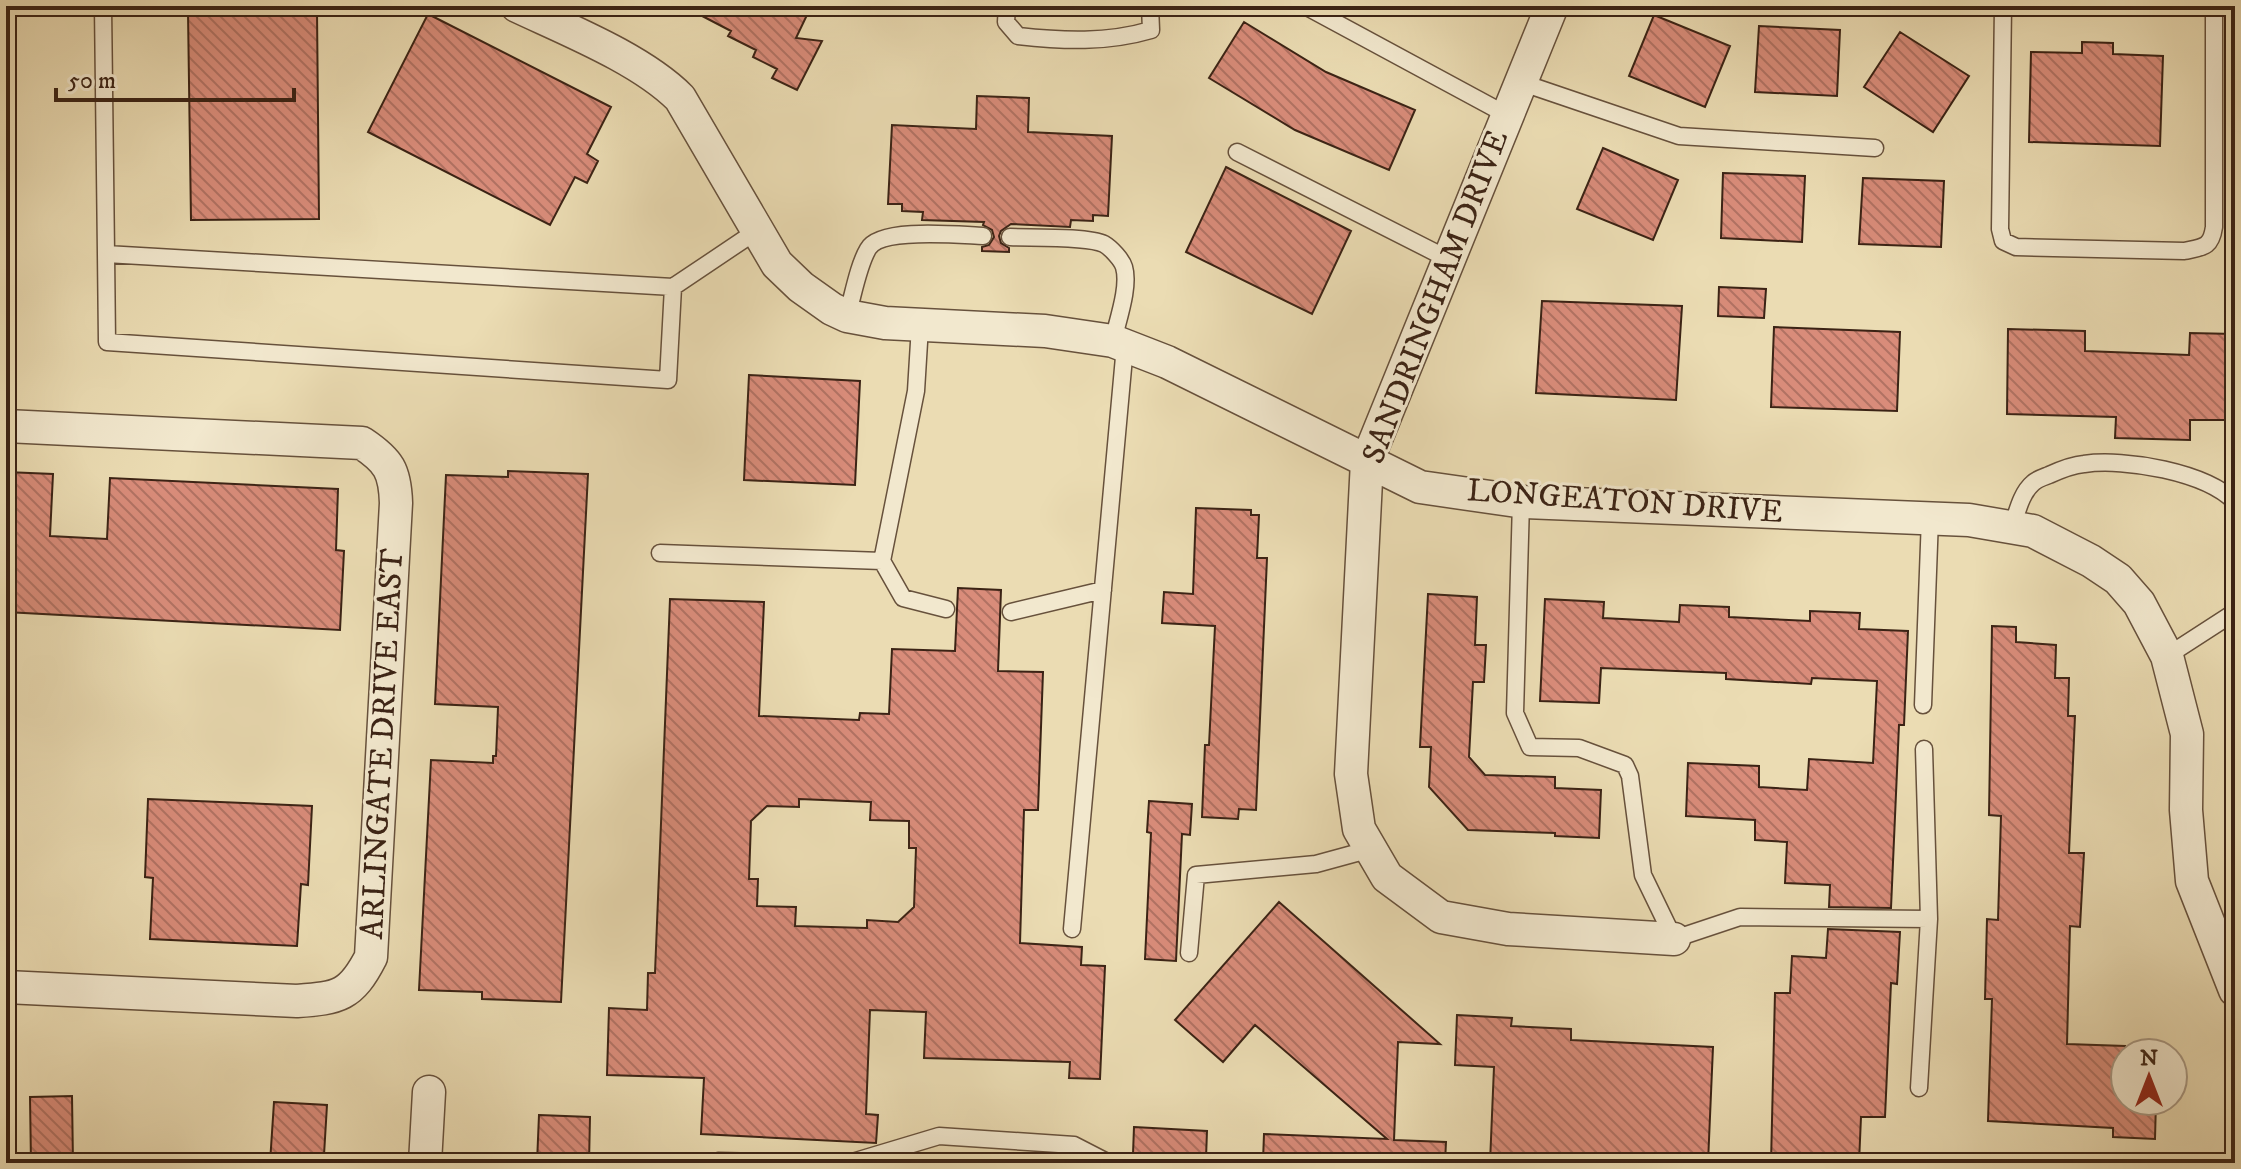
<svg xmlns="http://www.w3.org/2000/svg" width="2241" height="1169" viewBox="0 0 2241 1169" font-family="'IM FELL DW Pica',serif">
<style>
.building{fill:url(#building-back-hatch);stroke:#3b2315;stroke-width:2;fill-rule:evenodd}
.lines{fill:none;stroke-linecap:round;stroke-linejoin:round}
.service-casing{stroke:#67513c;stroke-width:19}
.minor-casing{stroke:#67513c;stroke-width:35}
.service{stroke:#f2e8ce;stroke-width:16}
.minor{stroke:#f2e8ce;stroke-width:32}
.labels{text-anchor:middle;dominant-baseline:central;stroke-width:6;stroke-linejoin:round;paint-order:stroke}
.street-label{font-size:32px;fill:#3b2315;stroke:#f2e8ce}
</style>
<defs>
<pattern id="building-back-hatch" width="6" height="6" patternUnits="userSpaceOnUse" patternTransform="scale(2)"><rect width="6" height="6" fill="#d98c7a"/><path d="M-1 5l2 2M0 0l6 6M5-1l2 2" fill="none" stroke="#b17263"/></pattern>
</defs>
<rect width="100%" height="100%" fill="#ebdcb3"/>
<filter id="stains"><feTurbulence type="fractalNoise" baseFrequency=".0025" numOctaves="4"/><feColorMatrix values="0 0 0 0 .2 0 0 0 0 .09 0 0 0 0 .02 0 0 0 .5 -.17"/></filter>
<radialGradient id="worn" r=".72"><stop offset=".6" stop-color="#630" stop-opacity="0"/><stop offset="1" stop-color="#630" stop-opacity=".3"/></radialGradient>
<path class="building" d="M683,6H788L807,15L796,38L822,41L797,90L772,78L777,69L753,57L756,50L728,36L731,31Z
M317,11L319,219L191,220L188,13Z
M428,14L611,107L587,154L598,161L587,183L575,177L550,225L368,132Z
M1654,15L1730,46L1705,107L1629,76Z
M1244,22L1326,72L1415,110L1389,170L1295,130L1209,78Z
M1759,26L1840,30L1837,96L1755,92Z
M1900,32L1969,76L1933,132L1864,87Z
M2082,42L2113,43V54L2163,56L2160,146L2029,142L2031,52L2082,53Z
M977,96L1029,98L1028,132L1112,136L1108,216L1093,215V221L1071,220L1070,227L1011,224L1001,231L999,236L1001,243L1009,248V252L982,251V247L989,245L994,237L992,230L983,225L984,222L922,220L923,212L902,211V204H888L892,125L976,129Z
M1603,148L1678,180L1653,240L1577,209Z
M1226,167L1351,231L1312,314L1186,252Z
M1723,173L1805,176L1802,242L1721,238Z
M1863,178L1944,181L1941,247L1859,244Z
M1719,287L1766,289L1764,318L1718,316Z
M1542,301L1682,306L1676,400L1536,393Z
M1774,327L1900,332L1897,411L1771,407Z
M2008,329L2085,331V351L2189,355L2190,333L2235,334V420H2190V440L2115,438L2116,417L2007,414Z
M749,375L860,381L855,485L744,480Z
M508,471L588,474L561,1002L482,999V992L419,990L431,760L493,763V756H496L498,707L435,704L446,475L508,477Z
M6,472L53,474L50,536L107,539L110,478L338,489L336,550L344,551L340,630L6,612Z
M1196,508L1251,510V515H1259L1257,558H1267L1256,810L1239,809L1238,819L1202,817L1205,745H1209L1215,626L1162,623L1164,592L1193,594Z
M958,588L1001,590L998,671L1043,672L1038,810H1024L1020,943L1082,947L1081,965L1105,966L1100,1079L1069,1078L1070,1062L924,1058L926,1012L870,1010L866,1114L878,1115L876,1143L701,1134L704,1078L607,1075L609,1008L647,1010L648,973H655L670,599L764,602L759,716L859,720L860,713L889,714L892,649L955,651ZM799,799L871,802L870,820L909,821V848H916L914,907L898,922L867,920V928L795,926L796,907L757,906L758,879H749L751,821L767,806L799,807Z
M1428,594L1477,597L1475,645H1486L1484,682H1473L1469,757L1485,775L1555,777V788L1601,790L1599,838L1555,836V833L1468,830L1429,787L1431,747H1420Z
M1545,599L1604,602L1603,618L1679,622L1680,605L1729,607V617L1810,621V611L1860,613L1859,629L1908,631L1904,725H1899L1891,908L1829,907L1830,885L1785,883L1787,842L1755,840V820L1686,816L1688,763L1759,766V787L1807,790L1809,759L1873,763L1877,681L1812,678L1811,684L1726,679V673L1601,668L1599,703L1540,701Z
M1992,626L2016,627V642L2056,645L2055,678H2069L2068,716H2075L2069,853H2084L2080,927L2070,926L2067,1044L2125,1046V1101H2156L2155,1139L2113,1137V1128L1988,1121L1992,999H1985L1987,919L1998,920L2001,816L1989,815Z
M148,799L312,806L308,885L301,884L297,946L150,939L153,878L145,877Z
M1149,801L1192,804L1190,835L1182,834L1176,961L1145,959L1151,833L1147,832Z
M1279,902L1440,1044L1398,1042L1394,1140L1446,1142L1445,1163L1263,1161L1264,1134L1387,1139L1255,1025L1223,1062L1175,1020Z
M1828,929L1900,932L1897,984L1891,983L1885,1117H1861L1859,1163H1771L1775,993H1790L1792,956L1826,958Z
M1457,1015L1512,1018L1511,1026L1571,1029V1040L1713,1047L1708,1163H1490L1494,1067L1455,1065Z
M72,1096L73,1163H31L30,1097Z
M274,1102L327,1105L324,1155L308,1154L307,1163H270Z
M539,1115L590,1117L589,1163H537Z
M1134,1127L1207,1131L1206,1158L1133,1154Z"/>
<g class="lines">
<g class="service-casing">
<path id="service" d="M103,6L106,254L673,287L758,230
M1007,6L1006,22L1018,36C1063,41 1107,43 1151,30L1150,6
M1305,6L1507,115
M2003,6L2000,229L2003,241L2016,247L2184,251C2203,247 2211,248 2214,227V6
M1520,82L1679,136L1875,148
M1237,152L1448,259
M1010,237C1030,238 1088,236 1104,244C1111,248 1122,260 1124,267C1130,287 1117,322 1113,341
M106,254L107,342L668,380L673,287
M847,316C853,296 858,266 868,249C880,227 958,235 983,236
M1521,502L1515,713L1530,747L1579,748L1625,765L1630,776L1643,875L1674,939L1740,917L1929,919
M2012,527C2017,513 2021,493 2033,483C2037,479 2044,477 2049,475C2060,470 2072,465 2084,464C2125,458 2206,472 2235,502
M660,553L882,561L916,391L920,326
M882,561L903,598L946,609
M1011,612L1103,590
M2167,656L2235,612
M1923,705L1930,518
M1072,929L1125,346
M1189,953L1196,875L1316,864L1371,849
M1919,1088L1929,919L1924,749
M718,1163V1161L811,1163
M849,1163L939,1136L1074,1145L1109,1163"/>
</g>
<g class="minor-casing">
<path id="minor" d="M517,6C568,30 641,59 680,98L777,264L801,287L832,309L847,316L885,323L1045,331L1113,341L1167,362L1420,487L1524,502L1969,520L2033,531L2091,561L2118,579L2139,603L2167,656L2187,734L2186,810L2192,881L2235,990
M1552,6L1367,461L1351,774L1359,829L1387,877L1441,917L1508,929L1674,939
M6,426L362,443C389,461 395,471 396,503L371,957C351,996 339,998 297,1001L6,987
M425,1163L429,1092"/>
</g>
<use href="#service" class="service"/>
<use href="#minor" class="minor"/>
</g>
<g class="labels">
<g class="street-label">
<text transform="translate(1436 297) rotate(-69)">SANDRINGHAM DRIVE</text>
<text transform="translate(1625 502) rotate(4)">LONGEATON DRIVE</text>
<text transform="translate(383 744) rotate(-87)">ARLINGATE DRIVE EAST</text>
</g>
</g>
<rect width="2241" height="1169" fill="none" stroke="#ebdcb3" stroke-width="32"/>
<rect x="8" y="8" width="2225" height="1153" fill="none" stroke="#3b2315" stroke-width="4"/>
<rect x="16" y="16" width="2209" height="1137" fill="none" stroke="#3b2315" stroke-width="2"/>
<g transform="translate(2149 1077)"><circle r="38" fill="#f2e8ce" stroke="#a99984" stroke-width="2"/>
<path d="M0-6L14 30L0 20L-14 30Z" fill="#8f2418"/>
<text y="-12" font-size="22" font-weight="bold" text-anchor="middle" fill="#3b2315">N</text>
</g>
<path d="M56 88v12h238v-12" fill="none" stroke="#3b2315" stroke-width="4"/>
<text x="68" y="88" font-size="24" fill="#3b2315" stroke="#f2e8ce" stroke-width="6" paint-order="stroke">50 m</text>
<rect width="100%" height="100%" filter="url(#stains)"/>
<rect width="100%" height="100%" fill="url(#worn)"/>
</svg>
